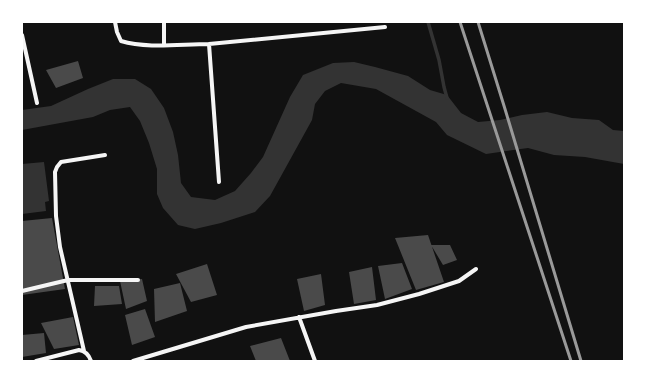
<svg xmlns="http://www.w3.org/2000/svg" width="646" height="383" viewBox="0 0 646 383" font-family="'Noto Sans',sans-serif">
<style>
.water{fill:#333}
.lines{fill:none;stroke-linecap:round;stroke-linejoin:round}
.stream{stroke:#333;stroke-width:3.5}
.building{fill:#4a4a4a}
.minor{stroke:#f5f5f5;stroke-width:4}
.rail{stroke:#9a9a9a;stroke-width:3}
</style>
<rect width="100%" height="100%" fill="#111"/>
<path class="water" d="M354,62L375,67L408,76L430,90L447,95L461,113L478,122L500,120L522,115L547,112L572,118L599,120L613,130L624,131V164L585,157L554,155L528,148L486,154L447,135L436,122L376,89L341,83L325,91L315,104L312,120L270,196L255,212L221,223L195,229L178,225L163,208L157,194V169L149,143L140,121L130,107L110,110L93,117L22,130V110L51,106L88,89L113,79H135L151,89L164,108L173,132L178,155L181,183L191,197L215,200L235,191L251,173L263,157L290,97L303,75L333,63Z
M44,162L49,201L45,202L46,211L22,214V164Z"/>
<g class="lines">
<path class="stream" d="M428,22L439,60L444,87L447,98"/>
</g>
<path class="building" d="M78,61L83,78L56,88L46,70Z
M52,218L65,289L22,295V221Z
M428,235L444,282L416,290L395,238Z
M431,245H450L457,260L443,265Z
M402,263L412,289L385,299L378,266Z
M207,264L217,295L191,302L176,274Z
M372,267L376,300L354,304L349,272Z
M321,274L325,305L304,311L297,279Z
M142,279L147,301L126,309L120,281Z
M180,283L187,311L155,322L154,289Z
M95,286H119L122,304L94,306Z
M145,309L155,337L132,345L125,315Z
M73,317L79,345L54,349L41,323Z
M44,333L46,353L22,357V335Z
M281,338L290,361H256L250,346Z"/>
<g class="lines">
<path class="minor" d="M115,22L117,32L121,41C147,49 181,44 209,44L219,182
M22,35L37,103
M209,44L385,27
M164,45V22
M22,291L68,280H138
M299,317L315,361
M84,351L60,247L56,216L55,172L57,167L61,162L105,155
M36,361L79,350C86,351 89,355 91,361
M133,361L246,327L336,311L377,305L419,294L459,281L476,269"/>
<path class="rail" d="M460,22L571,361
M478,22L505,109L581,361"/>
</g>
<rect width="646" height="383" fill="none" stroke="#ffffff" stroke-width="46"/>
</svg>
